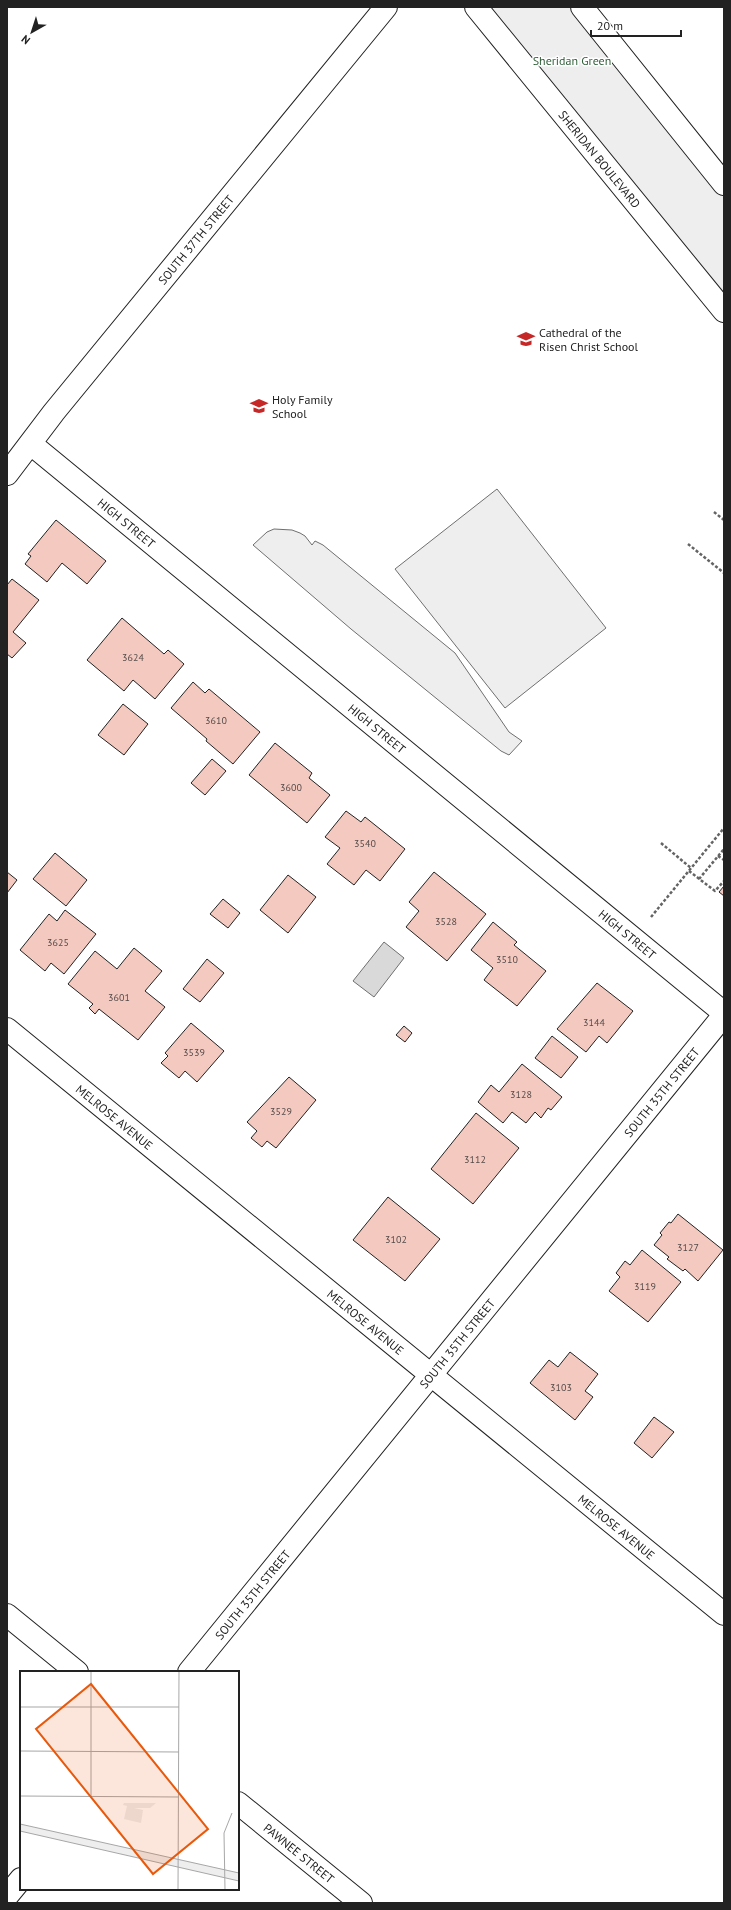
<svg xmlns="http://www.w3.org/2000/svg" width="731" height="1910" viewBox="0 0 731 1910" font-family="'PT Sans',sans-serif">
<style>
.green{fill:#eee;stroke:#6f6f6f}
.water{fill:#d9d9d9;stroke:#6f6f6f}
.building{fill:#f3c9c0;stroke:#222}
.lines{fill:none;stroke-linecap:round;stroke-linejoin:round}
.minor-casing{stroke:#222;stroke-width:24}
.secondary-casing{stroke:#222;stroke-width:24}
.path{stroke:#646464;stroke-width:2.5;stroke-dasharray:3 2;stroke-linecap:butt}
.minor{stroke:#fff;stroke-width:22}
.secondary{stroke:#fff;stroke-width:22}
.labels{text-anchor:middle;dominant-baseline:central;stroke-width:3;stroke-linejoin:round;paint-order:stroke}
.number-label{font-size:10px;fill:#564c4a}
.park-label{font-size:12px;fill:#2f5e38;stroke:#fff}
.street-label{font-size:12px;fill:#222;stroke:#fff}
.poi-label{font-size:12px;fill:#222;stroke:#fff;text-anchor:start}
.inset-road{fill:none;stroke:#a7a7a7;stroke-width:1}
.view{fill:#e8590c;fill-opacity:0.15;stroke:#e8590c;stroke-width:2}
.inset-edge{fill:none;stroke:#222;stroke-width:2}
</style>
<rect width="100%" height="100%" fill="#fff"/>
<path class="green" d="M476,7H582L724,184V311Z
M497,489L606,628L505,708L395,569Z
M274,529L292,530L300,533L305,536L312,545L315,541L323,545L455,653L509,732L522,741L509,755L501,751L351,629L253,545L267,532Z"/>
<path class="water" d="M384,942L404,958L374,997L353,981Z"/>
<path class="building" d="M56,520L106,561L87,584L62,563L47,582L25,564L31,556L28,554Z
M12,579L39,600L13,632L26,643L12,658L7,654V585Z
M122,618L164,654L168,650L184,664L155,699L133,680L124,691L87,660Z
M193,682L205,693L209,689L260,732L233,764L206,741L207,739L171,708Z
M123,704L148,724L124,755L98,735Z
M275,743L312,773L309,778L330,795L307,823L249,775Z
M212,759L226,771L205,795L191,783Z
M346,811L361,822L365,817L405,849L380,881L366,870L354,885L327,864L340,848L325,837Z
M55,853L87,880L66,906L33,879Z
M7,872L17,880L7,893Z
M434,872L486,914L447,961L406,927L419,911L409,902Z
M288,875L316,897L288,933L260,910Z
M724,886V896L719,892Z
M223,899L240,913L228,928L210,914Z
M65,910L96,934L64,974L51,963L45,971L20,950L49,914L57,921Z
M493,922L517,942L514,945L546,971L517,1006L484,980L493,968L471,950Z
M134,948L162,971L145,991L165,1007L138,1040L99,1009L95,1014L89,1008L93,1004L68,984L95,951L117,969Z
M207,959L224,973L200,1002L183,989Z
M597,983L633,1011L607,1043L599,1036L586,1052L557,1029Z
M191,1023L224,1051L197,1082L185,1071L179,1078L161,1063L168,1056L165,1053Z
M404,1026L412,1033L405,1042L396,1035Z
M552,1036L578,1057L561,1078L535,1058Z
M522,1064L562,1097L551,1110L548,1108L541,1118L535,1112L526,1123L512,1112L503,1123L478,1102L491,1085L499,1092Z
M289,1077L316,1100L276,1148L267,1141L262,1147L251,1138L257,1131L247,1122Z
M476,1113L519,1148L473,1204L431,1169Z
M388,1197L440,1239L405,1281L353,1240Z
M678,1214L723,1250L698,1281L685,1269L683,1271L667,1259L669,1257L654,1245L662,1235L660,1233L669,1222L671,1223Z
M642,1250L681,1282L648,1322L609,1291L620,1277L616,1273L625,1261L630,1265Z
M570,1352L598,1374L585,1391L593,1397L575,1420L530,1383L549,1360L558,1367Z
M654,1417L674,1432L652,1458L634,1443Z"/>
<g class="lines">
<g class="minor-casing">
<g id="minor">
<path id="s1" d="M31,444L724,1013"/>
<path id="s2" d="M7,474L54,412L386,7"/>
<path id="s3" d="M7,1029L724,1614"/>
<path d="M7,1615L77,1672"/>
<path id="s4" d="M189,1672L724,1015"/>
<path id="s5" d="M238,1803L361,1903"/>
<path d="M7,1896L21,1879"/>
</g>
</g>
<g class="secondary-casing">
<g id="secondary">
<path id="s6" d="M476,7L724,311"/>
<path d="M582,7L724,184"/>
</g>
</g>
<path class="path" d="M714,512L724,520
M688,544L724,573
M661,843L691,868
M718,856L724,860
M689,871L715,891L724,881
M699,879L724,849
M651,917L724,828"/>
<use href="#minor" class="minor"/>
<use href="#secondary" class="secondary"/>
</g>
<defs>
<g id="school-bare" transform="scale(1.38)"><path d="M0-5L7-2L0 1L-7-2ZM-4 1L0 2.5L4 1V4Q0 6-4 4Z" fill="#c62828" stroke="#fff" stroke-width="2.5" paint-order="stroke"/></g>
</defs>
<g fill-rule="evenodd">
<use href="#school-bare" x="526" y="339"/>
<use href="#school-bare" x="259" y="406"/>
</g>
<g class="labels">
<g class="number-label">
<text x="133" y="657">3624</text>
<text x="216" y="720">3610</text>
<text x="291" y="787">3600</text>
<text x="365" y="843">3540</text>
<text x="446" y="921">3528</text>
<text x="58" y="942">3625</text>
<text x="507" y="959">3510</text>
<text x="119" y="997">3601</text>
<text x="594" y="1022">3144</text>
<text x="194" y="1052">3539</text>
<text x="521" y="1094">3128</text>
<text x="281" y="1111">3529</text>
<text x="475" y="1159">3112</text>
<text x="396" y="1239">3102</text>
<text x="688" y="1247">3127</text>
<text x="645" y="1286">3119</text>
<text x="561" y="1387">3103</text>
</g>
<g class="park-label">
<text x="572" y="60">Sheridan Green</text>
</g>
<g class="street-label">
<text stroke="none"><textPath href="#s6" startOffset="196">SHERIDAN BOULEVARD</textPath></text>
<text stroke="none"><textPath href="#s2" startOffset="301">SOUTH 37TH STREET</textPath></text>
<text stroke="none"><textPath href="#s1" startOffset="124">HIGH STREET</textPath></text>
<text stroke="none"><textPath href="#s1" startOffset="448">HIGH STREET</textPath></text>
<text stroke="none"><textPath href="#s1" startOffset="772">HIGH STREET</textPath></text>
<text stroke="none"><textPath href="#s4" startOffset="748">SOUTH 35TH STREET</textPath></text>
<text stroke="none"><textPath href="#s3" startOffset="139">MELROSE AVENUE</textPath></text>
<text stroke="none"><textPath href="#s3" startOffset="463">MELROSE AVENUE</textPath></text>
<text stroke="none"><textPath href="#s4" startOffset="424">SOUTH 35TH STREET</textPath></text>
<text stroke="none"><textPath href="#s3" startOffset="787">MELROSE AVENUE</textPath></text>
<text stroke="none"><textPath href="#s4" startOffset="100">SOUTH 35TH STREET</textPath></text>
<text stroke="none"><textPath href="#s5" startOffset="79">PAWNEE STREET</textPath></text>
</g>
<g class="poi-label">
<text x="539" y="332">Cathedral of the<tspan x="539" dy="14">Risen Christ School</tspan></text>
<text x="272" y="399">Holy Family<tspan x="272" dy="14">School</tspan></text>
</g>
</g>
<g transform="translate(20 1671)">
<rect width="219" height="219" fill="#fff"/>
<path d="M104,132H136L130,137H114L123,139L121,152L104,148L107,135L112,136L103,134ZM0,153L219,202V210L0,160Z" fill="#eee"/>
<path class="inset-road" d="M0,36H159M0,80L159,81M0,125L159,126M71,126V0M0,153L219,202M0,160L219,210M158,219L159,0M205,219L204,162L212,142"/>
<path class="view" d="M71,13L188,158L133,203L16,58Z"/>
<rect width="219" height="219" class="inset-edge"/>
</g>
<rect width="731" height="1910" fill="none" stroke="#222222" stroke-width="16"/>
<g transform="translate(32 32) rotate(219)" stroke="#ffffff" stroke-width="3" paint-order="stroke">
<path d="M0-3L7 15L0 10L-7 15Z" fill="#222222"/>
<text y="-6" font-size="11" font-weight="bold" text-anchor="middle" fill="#222222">N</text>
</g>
<path d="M591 30v6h90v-6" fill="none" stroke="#222222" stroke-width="2"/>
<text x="597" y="30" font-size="12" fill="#222222" stroke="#ffffff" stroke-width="3" paint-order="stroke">20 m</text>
</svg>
